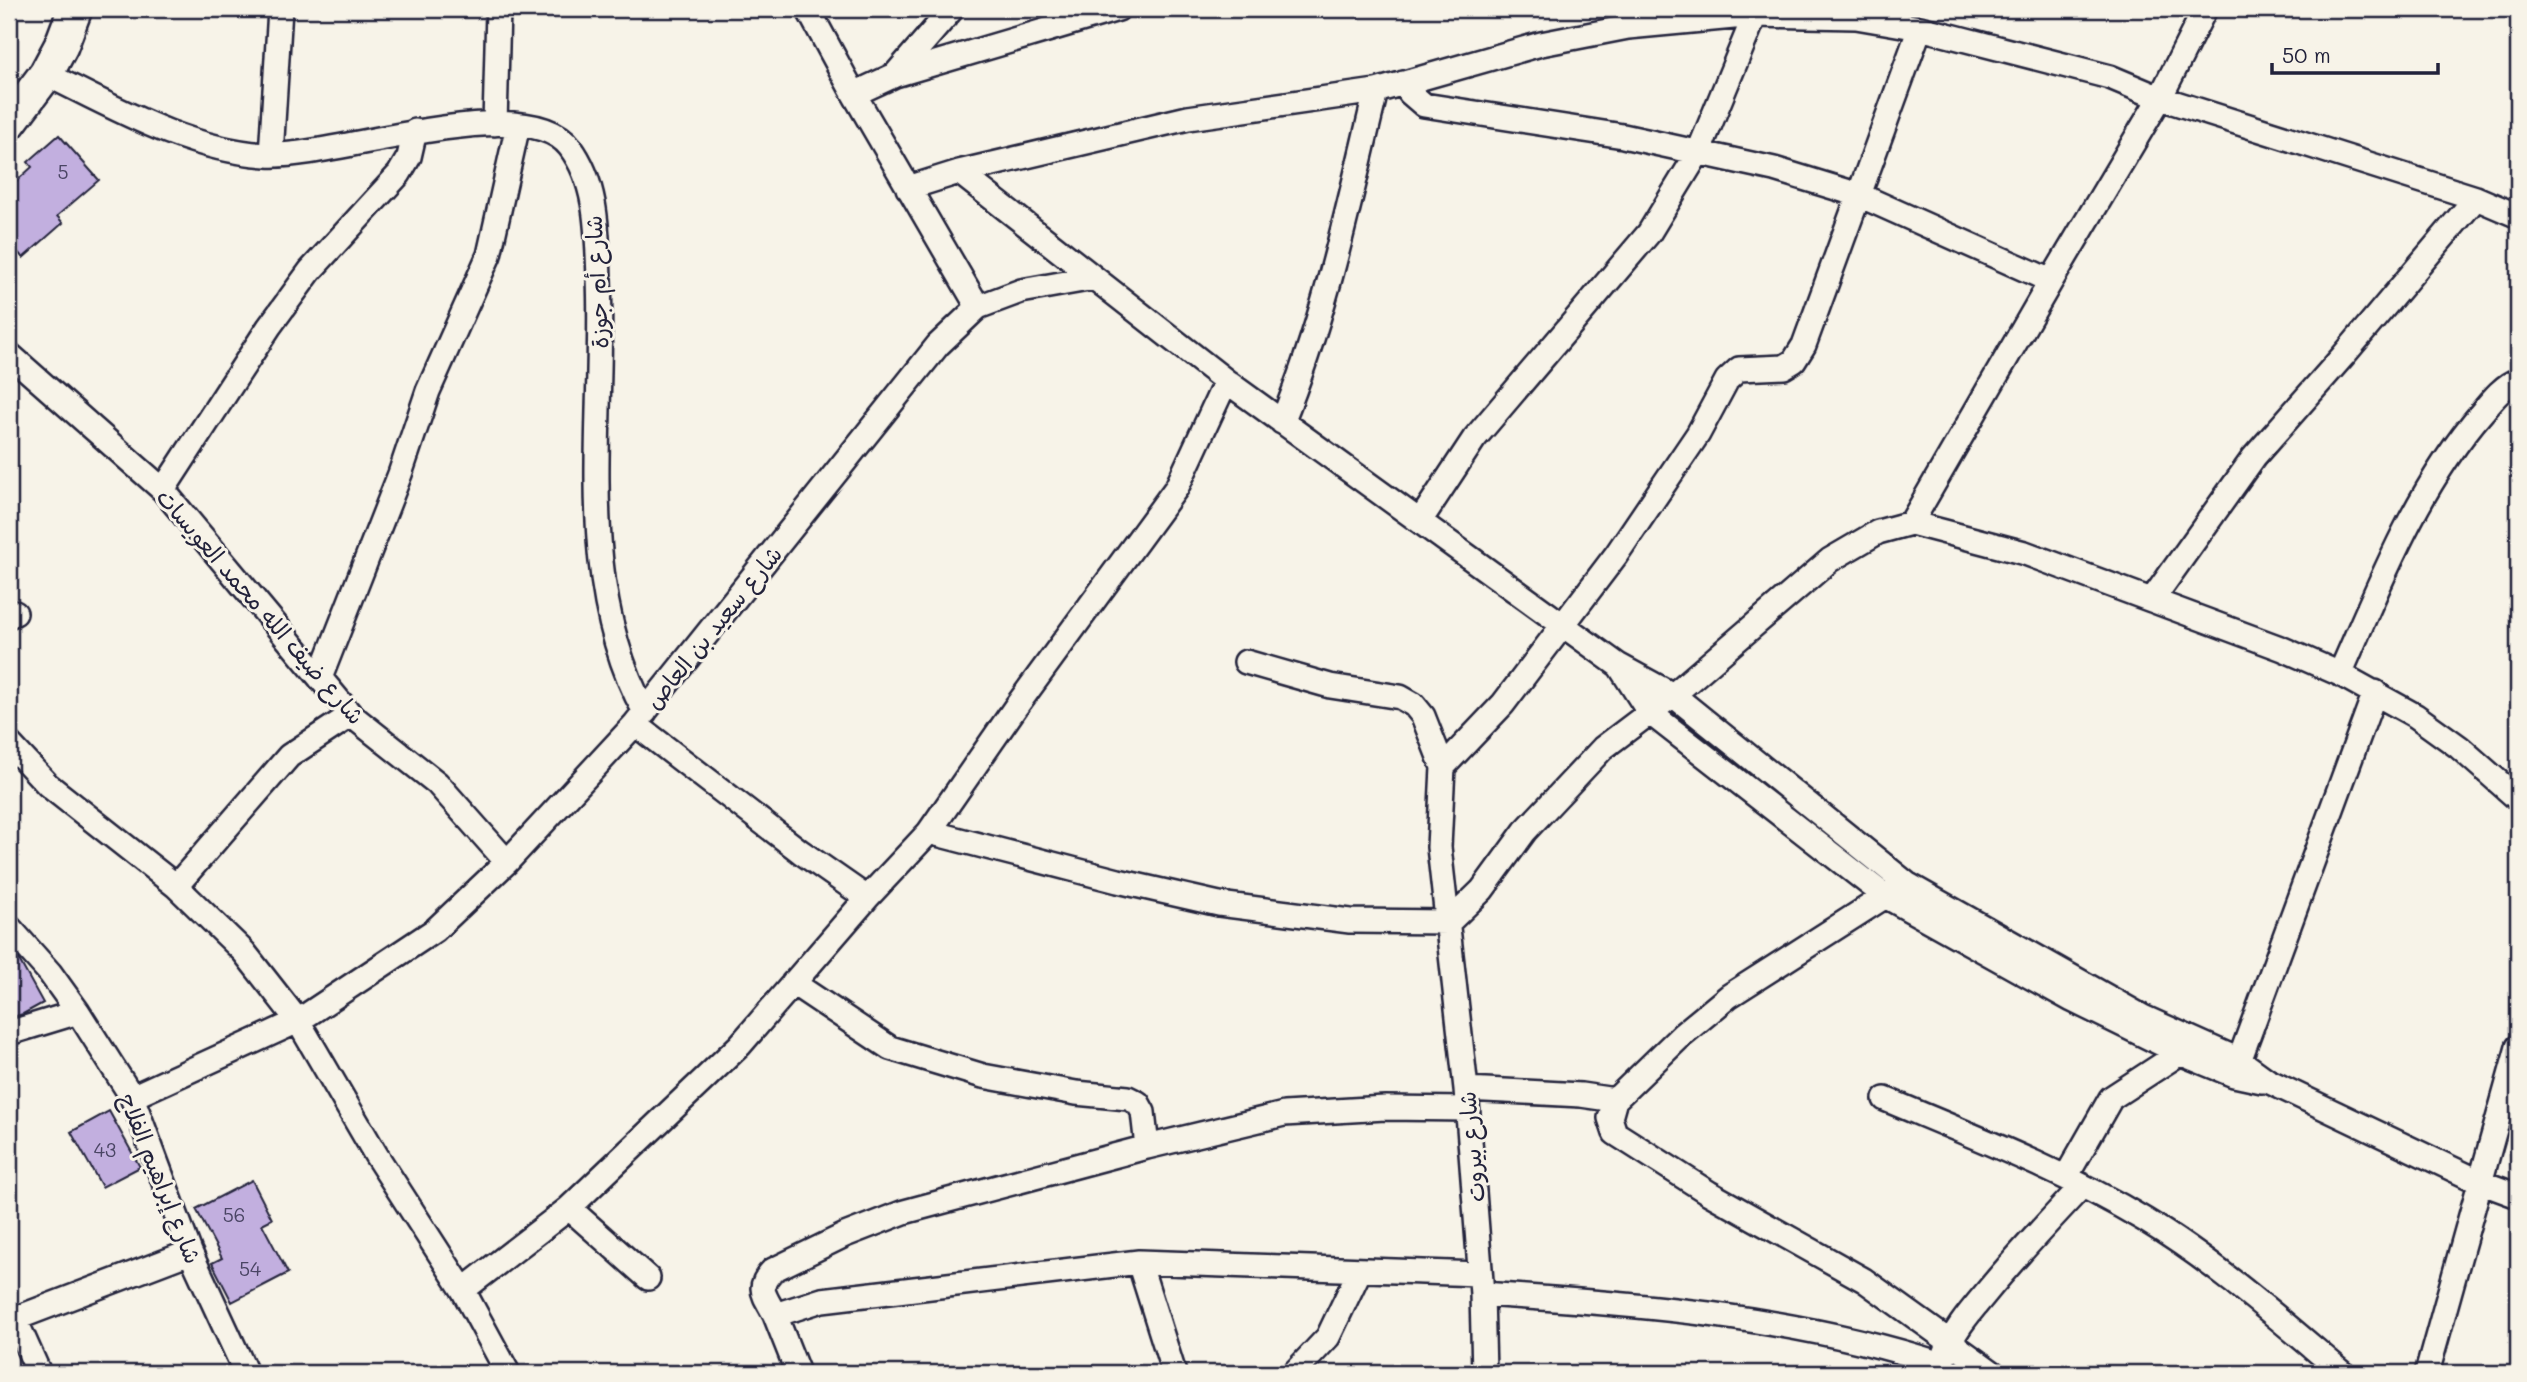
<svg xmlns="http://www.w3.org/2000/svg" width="2527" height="1382" viewBox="0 0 2527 1382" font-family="Mali,'Playpen Sans Arabic',sans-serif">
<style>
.building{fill:#c2afdf;stroke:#22223b;stroke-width:2}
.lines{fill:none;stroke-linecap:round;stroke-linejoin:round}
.street-casing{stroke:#22223b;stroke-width:28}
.secondary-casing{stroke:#22223b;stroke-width:38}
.street{stroke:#f7f3e8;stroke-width:23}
.secondary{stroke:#f7f3e8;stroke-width:33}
.labels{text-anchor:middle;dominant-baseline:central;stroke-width:6;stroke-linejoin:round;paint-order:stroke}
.number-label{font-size:19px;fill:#4a4564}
.street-label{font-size:23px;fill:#22223b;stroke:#f7f3e8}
</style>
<rect width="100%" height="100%" fill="#f7f3e8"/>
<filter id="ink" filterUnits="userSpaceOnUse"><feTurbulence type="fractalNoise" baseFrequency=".0143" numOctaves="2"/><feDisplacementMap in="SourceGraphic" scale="14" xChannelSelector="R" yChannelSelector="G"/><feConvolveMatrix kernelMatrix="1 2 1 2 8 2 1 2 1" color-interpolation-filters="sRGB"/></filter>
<g filter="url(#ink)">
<path class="building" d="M59,135L99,180L57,216L63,223L23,258L9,242V188L32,167L28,162Z
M9,948L18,958L43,1003L23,1014L9,1018Z
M109,1111L140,1167L102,1187L71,1132Z
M252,1180L272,1219L262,1224L288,1273L232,1302L212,1263L222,1258L196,1209Z"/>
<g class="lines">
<g class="street-casing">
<path id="street" d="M46,74C117,109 187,150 267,155C334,159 526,88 570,147C598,184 597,234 599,278C605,421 573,583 645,712
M895,75L952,9
M1403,83L1410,93L1424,105L1623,136L1774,169L1859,195L2051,281
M854,94L895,75L1118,9
M495,124L498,9
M271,155L280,9
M959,172L1226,381L1618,665L1673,695L1907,884L2143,1017L2239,1060L2268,1081L2480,1182L2518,1196
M908,188L959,172L1188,118L1376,91L1541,44L1628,27L1755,15L1856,17L1920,28L2110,77L2160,98L2476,198L2518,216
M978,307L1021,291L1094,278
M9,354L163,490L351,715L437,783L507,862
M1282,422C1326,315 1349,203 1376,91
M163,490L269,327L310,271L399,174L409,157L415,131
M1420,521L1474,439L1649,233L1699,151L1755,15
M1911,523L2051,281L2160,98L2205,9
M2152,600L2254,457L2343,356L2476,198
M9,616L15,613
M1246,662L1330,686L1400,697L1414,705L1423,716L1443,767L1439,847L1466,1089L1482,1294L1484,1373
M1620,667L1649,712L1885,896L2072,1000L2180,1053L2234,1075L2262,1081
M2340,674C2380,583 2417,487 2483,411C2492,400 2504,385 2518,380
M320,678L400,474L428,391L489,255L518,125
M635,724L801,852L867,898
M9,743L48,785L176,886L244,952L298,1021L376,1155L463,1290L508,1373
M1443,767L1503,704L1616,555L1698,434L1727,380L1739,369L1784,367L1794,361L1804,345L1920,28
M929,832L1118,881L1219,904L1350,921L1449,922L1482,890L1525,831L1603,748L1673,695L1830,560L1878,532L1911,523L2025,553L2283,649L2340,674L2416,716L2459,747L2518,799
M176,886L289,756L351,715
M9,927L50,973L78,1012L132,1097L190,1252L246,1373
M793,983L890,1048L983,1076L1076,1093L1128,1098L1138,1103L1143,1112L1147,1147
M9,1033L78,1012
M2235,1072L2375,692
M1466,1089L1581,1095L1615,1100L1683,1034L1729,996L1895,890
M132,1097L298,1021L435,930L507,862L635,724L938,345L978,307L854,94L808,9
M1885,1099C1973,1136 2063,1171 2145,1220C2216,1263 2280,1320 2343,1373
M1615,1100L1610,1118L1615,1133L1709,1193L1864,1280L1993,1373
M2066,1177L2111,1098L2180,1053
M569,1208L648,1278
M1139,1262L1174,1373
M463,1290L569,1208L740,1045L867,898L929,832L1015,708L1177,487L1226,381
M1482,1294C1637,1304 1793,1316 1941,1364
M775,1315C765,1295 755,1288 773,1270L845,1235L904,1212L1147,1147L1284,1114L1385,1108L1467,1109
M15,1319L39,1373
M9,1321L190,1252
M1944,1357C1952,1333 1969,1313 1985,1294C2016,1256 2049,1221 2082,1186
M798,1373L775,1315L822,1300L1139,1262L1479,1274
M1294,1373L1328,1337L1360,1270
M2427,1373L2518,1047"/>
</g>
<g class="secondary-casing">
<path id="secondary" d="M9,123L46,74L61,46L75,9"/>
</g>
<use href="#street" class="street"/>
<use href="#secondary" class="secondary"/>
</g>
</g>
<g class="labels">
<g class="number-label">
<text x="63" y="171">5</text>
<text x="105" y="1149">43</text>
<text x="234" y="1214">56</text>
<text x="250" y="1268">54</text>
</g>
<g class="street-label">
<text transform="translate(596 282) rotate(-93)">شارع أم جوزة</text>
<text transform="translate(261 606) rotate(49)">شارع ضيف الله محمد العويسات</text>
<text transform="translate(713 627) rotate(-51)">شارع سعيد بن العاص</text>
<text transform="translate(1471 1147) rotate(-95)">شارع بيروت</text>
<text transform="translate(161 1178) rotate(68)">شارع إبراهيم الفلاح</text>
</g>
</g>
<rect width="2527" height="1382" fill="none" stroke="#f7f3e8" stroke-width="35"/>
<rect x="18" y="18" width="2492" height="1347" fill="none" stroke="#22223b" stroke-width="2.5" filter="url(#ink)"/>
<path d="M2272 63v10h166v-10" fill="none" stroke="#22223b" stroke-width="3.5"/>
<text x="2282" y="63" font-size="21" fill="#22223b" stroke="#f7f3e8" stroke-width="5" paint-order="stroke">50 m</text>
</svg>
